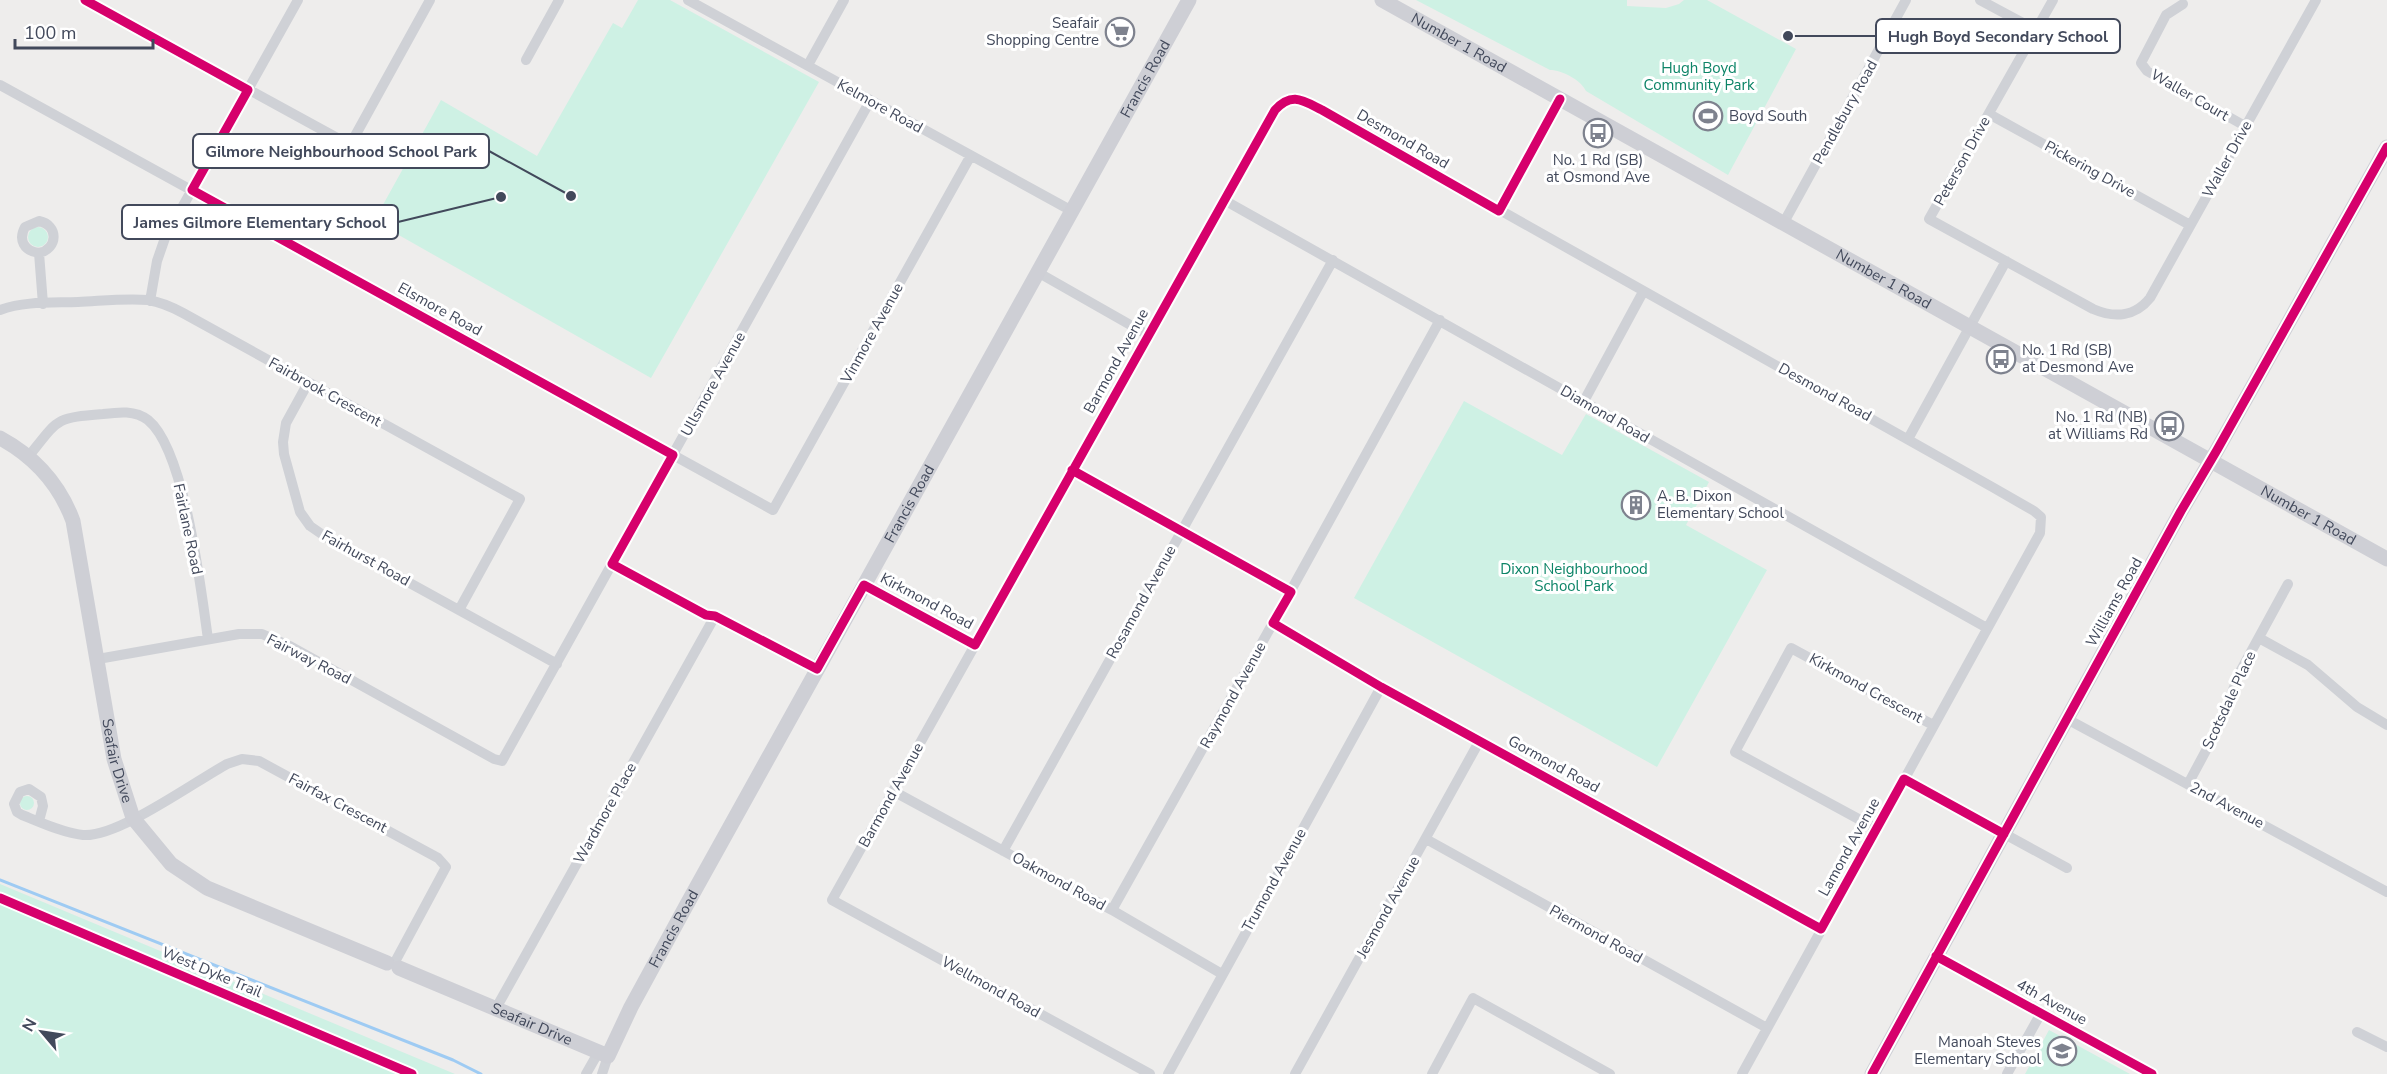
<svg xmlns="http://www.w3.org/2000/svg" width="2387" height="1074" viewBox="0 0 2387 1074" font-family="'Nunito Sans',sans-serif">
<style>
.green{fill:#cef1e4}
.lines{fill:none;stroke-linecap:round;stroke-linejoin:round}
.stream{stroke:#9ecbf3;stroke-width:3}
.street{stroke:#cfd1d6;stroke-width:10}
.secondary{stroke:#cecfd5;stroke-width:15}
.cycleway-casing{stroke:#fff;stroke-width:13}
.cycleway{stroke:#d6006c;stroke-width:9}
.labels{text-anchor:middle;dominant-baseline:central;stroke-width:6;stroke-linejoin:round;paint-order:stroke}
.poi-label{font-size:15px;fill:#42495b;stroke:#fff;text-anchor:end}
.street-label{font-size:15px;fill:#42495b;stroke:#fff}
.park-label{font-size:15px;fill:#0c8467;stroke:#fff}
.leader{fill:none;stroke:#42495b;stroke-width:2}
.callout-dot{fill:#42495b;stroke:#fff;stroke-width:2}
.callout{fill:#fff;stroke:#42495b;stroke-width:2}
.callout-label{font-size:16px;text-anchor:middle;font-weight:bold;fill:#42495b}
</style>
<rect width="100%" height="100%" fill="#eeedec"/>
<path class="green" d="M638,0H670L819,82L651,378L374,221L441,100L537,156L613,23L622,28Z
M1416,0H1627V6L1666,8L1679,4L1684,0H1707L1796,49L1728,175L1586,91C1581,80 1562,70 1550,70Z
M28 237a10 10 0 1 1 20 0a10 10 0 1 1-20 0Z
M1464,401L1562,455L1586,414L1709,482L1686,525L1767,570L1657,767L1354,598Z
M20 803a7 7 0 1 1 14 0a7 7 0 1 1-14 0Z
M0,884L455,1074H0Z
M2049,1030L2130,1074H2025Z"/>
<g class="lines">
<path class="stream" d="M0,880L453,1060L481,1074"/>
<path class="street" d="M85,0L350,145L430,0
M688,0L1072,211
M1980,0L2036,30
M2053,0L1929,219L2093,309C2114,318 2135,317 2150,298L2316,0
M2183,4L2166,15L2141,63L2147,71L2245,126
M526,60L559,0
M808,65L844,0
M0,85L773,510L970,157
M1989,114L2190,225
M1224,200L1987,628
M1499,211L1560,99
M1783,224L1906,0
M39,253C24,251 18,240 25,227L39,221C59,225 58,249 39,253L43,304
M1039,273L1148,335
M150,301L157,261L165,238L298,0
M0,310C24,301 53,303 78,302C101,301 125,298 148,300C160,302 172,307 183,313L520,499L459,610
M308,383L286,423L283,442L284,454L300,512L310,526L326,537L557,664
M1584,401L1643,292
M1908,439L2006,261
M29,456C59,418 55,418 103,414C119,412 135,410 148,420C185,450 201,590 208,639
M864,585L975,645
M1273,623L1381,687L1821,929
M2259,638L2308,665L2357,707L2387,725
M98,659L239,634H262L290,646L494,759L502,761L870,101
M2067,719L2387,892
M1904,779L2067,868
M2188,784L2217,730L2240,672L2288,584
M893,791L1112,910L1222,974
M39,821L43,806L41,797L29,789L20,792L14,804L17,812L22,815C40,822 63,833 83,835C117,838 194,782 227,764L242,759L259,761L438,858L446,867L396,960
M1877,829L1735,752L1791,648L1933,725
M1426,839L1767,1028
M1003,851L1333,260
M1112,910L1273,623L1440,320
M1936,956L2152,1074
M495,1010L715,616L817,669
M2357,1032L2387,1047
M586,1074L598,1053
M602,1074L608,1056
M1150,1074L832,900L1275,110C1292,92 1302,100 1322,110L1994,488L2034,511L2041,517L2040,533L1742,1074
M1168,1074L1381,687
M1295,1074L1480,740
M1432,1074L1473,998L1610,1074
M2007,1074L2041,1013"/>
<g class="secondary">
<path id="s1" d="M1382,0L2387,559"/>
<path id="s2" d="M0,438C35,457 59,483 73,521L114,759L133,818L171,864L207,888L387,963"/>
<path id="s3" d="M399,968L608,1056L631,1007L686,906L1189,0"/>
<path d="M1872,1074L2181,511L2217,450L2387,147"/>
</g>
<g class="cycleway-casing">
<path id="cycleway" d="M85,0L248,90L192,190L673,455L612,564L706,615L715,616L817,669L864,585L975,645L1275,110C1292,92 1302,100 1322,110L1499,211L1560,99
M1072,470L1291,592L1273,623L1381,687L1821,929L1904,779L2004,834
M0,898L412,1074
M1936,956L2152,1074
M1872,1074L2181,511L2217,450L2387,147"/>
</g>
<use href="#cycleway" class="cycleway"/>
</g>
<defs>
<g id="supermarket-ring" transform="scale(1.5)"><circle r="9.5" fill="#fff" stroke="#7e828e" stroke-width="1.5"/><path d="M-6-5.5h2.5l.6 2H6L4.5 2H-2.5L-4.4-4H-6ZM-1.5 3.2a1.3 1.3 0 1 0 .1 0ZM3 3.2a1.3 1.3 0 1 0 .1 0Z" fill="#7e828e"/></g>
<g id="stadium-ring" transform="scale(1.5)"><circle r="9.5" fill="#fff" stroke="#7e828e" stroke-width="1.5"/><path d="M0-5a6.5 5 0 1 0 0 10a6.5 5 0 1 0 0-10ZM-3.5-1.8h7v3.6h-7Z" fill="#7e828e"/></g>
<g id="bus-ring" transform="scale(1.5)"><circle r="9.5" fill="#fff" stroke="#7e828e" stroke-width="1.5"/><path d="M-5-6H5V4H4V6H2V4H-2V6H-4V4H-5ZM-3.5-4V0h7V-4ZM-3.5 1.2v1.5H-2V1.2ZM2 1.2v1.5H3.5V1.2Z" fill="#7e828e"/></g>
<g id="building-ring" transform="scale(1.5)"><circle r="9.5" fill="#fff" stroke="#7e828e" stroke-width="1.5"/><path d="M-4-6H4V6H1V3H-1V6H-4ZM-2.5-4.3h1.7v1.8h-1.7ZM.8-4.3h1.7v1.8H.8ZM-2.5-1h1.7V.8h-1.7ZM.8-1h1.7V.8H.8Z" fill="#7e828e"/></g>
<g id="school-ring" transform="scale(1.5)"><circle r="9.5" fill="#fff" stroke="#7e828e" stroke-width="1.5"/><path d="M0-5L7-2L0 1L-7-2ZM-4 1L0 2.5L4 1V4Q0 6-4 4Z" fill="#7e828e"/></g>
</defs>
<g fill-rule="evenodd">
<use href="#supermarket-ring" x="1120" y="32"/>
<use href="#stadium-ring" x="1708" y="116"/>
<use href="#bus-ring" x="1598" y="133"/>
<use href="#bus-ring" x="2001" y="359"/>
<use href="#bus-ring" x="2169" y="426"/>
<use href="#building-ring" x="1636" y="505"/>
<use href="#school-ring" x="2062" y="1051"/>
</g>
<g class="labels">
<g class="poi-label">
<text x="1099" y="23">Seafair<tspan x="1099" dy="17">Shopping Centre</tspan></text>
<text x="1729" y="116" text-anchor="start">Boyd South</text>
<text x="1598" y="160" text-anchor="middle">No. 1 Rd (SB)<tspan x="1598" dy="17">at Osmond Ave</tspan></text>
<text x="2022" y="350" text-anchor="start">No. 1 Rd (SB)<tspan x="2022" dy="17">at Desmond Ave</tspan></text>
<text x="2148" y="417">No. 1 Rd (NB)<tspan x="2148" dy="17">at Williams Rd</tspan></text>
<text x="1657" y="496" text-anchor="start">A. B. Dixon<tspan x="1657" dy="17">Elementary School</tspan></text>
<text x="2041" y="1042">Manoah Steves<tspan x="2041" dy="17">Elementary School</tspan></text>
</g>
<g class="street-label">
<text stroke="none"><textPath href="#s1" startOffset="88">Number 1 Road</textPath></text>
<text stroke="none"><textPath href="#s3" startOffset="1342">Francis Road</textPath></text>
<text transform="translate(2190 95) rotate(30)">Waller Court</text>
<text transform="translate(880 106) rotate(29)">Kelmore Road</text>
<text transform="translate(1845 112) rotate(-61)">Pendlebury Road</text>
<text transform="translate(1403 139) rotate(30)">Desmond Road</text>
<text transform="translate(2227 159) rotate(-61)">Waller Drive</text>
<text transform="translate(1962 161) rotate(-61)">Peterson Drive</text>
<text transform="translate(2090 169) rotate(29)">Pickering Drive</text>
<text stroke="none"><textPath href="#s1" startOffset="574">Number 1 Road</textPath></text>
<text transform="translate(440 309) rotate(29)">Elsmore Road</text>
<text transform="translate(872 333) rotate(-61)">Vinmore Avenue</text>
<text transform="translate(1116 361) rotate(-61)">Barmond Avenue</text>
<text transform="translate(713 384) rotate(-61)">Ullsmore Avenue</text>
<text transform="translate(325 392) rotate(29)">Fairbrook Crescent</text>
<text transform="translate(1825 392) rotate(29)">Desmond Road</text>
<text transform="translate(1605 414) rotate(30)">Diamond Road</text>
<text stroke="none"><textPath href="#s3" startOffset="856">Francis Road</textPath></text>
<text stroke="none"><textPath href="#s1" startOffset="1060">Number 1 Road</textPath></text>
<text transform="translate(188 529) rotate(78)">Fairlane Road</text>
<text transform="translate(366 558) rotate(29)">Fairhurst Road</text>
<text transform="translate(927 601) rotate(28)">Kirkmond Road</text>
<text transform="translate(1141 602) rotate(-61)">Rosamond Avenue</text>
<text transform="translate(2114 602) rotate(-61)">Williams Road</text>
<text transform="translate(309 659) rotate(27)">Fairway Road</text>
<text transform="translate(1866 688) rotate(29)">Kirkmond Crescent</text>
<text transform="translate(1233 695) rotate(-61)">Raymond Avenue</text>
<text transform="translate(2229 700) rotate(-65)">Scotsdale Place</text>
<text stroke="none"><textPath href="#s2" startOffset="357">Seafair Drive</textPath></text>
<text transform="translate(1554 764) rotate(29)">Gormond Road</text>
<text transform="translate(891 795) rotate(-61)">Barmond Avenue</text>
<text transform="translate(338 803) rotate(28)">Fairfax Crescent</text>
<text transform="translate(2227 805) rotate(28)">2nd Avenue</text>
<text transform="translate(605 813) rotate(-61)">Wardmore Place</text>
<text transform="translate(1849 847) rotate(-61)">Lamond Avenue</text>
<text transform="translate(1274 880) rotate(-61)">Trumond Avenue</text>
<text transform="translate(1059 881) rotate(29)">Oakmond Road</text>
<text transform="translate(1388 907) rotate(-61)">Jesmond Avenue</text>
<text stroke="none"><textPath href="#s3" startOffset="370">Francis Road</textPath></text>
<text transform="translate(1596 934) rotate(29)">Piermond Road</text>
<text transform="translate(212 972) rotate(23)">West Dyke Trail</text>
<text transform="translate(991 987) rotate(29)">Wellmond Road</text>
<text transform="translate(2052 1002) rotate(29)">4th Avenue</text>
<text stroke="none"><textPath href="#s3" startOffset="144">Seafair Drive</textPath></text>
</g>
<g class="park-label">
<text x="1699" y="68">Hugh Boyd<tspan x="1699" dy="17">Community Park</tspan></text>
<text x="1574" y="569">Dixon Neighbourhood<tspan x="1574" dy="17">School Park</tspan></text>
</g>
</g>
<path class="leader" d="M1788 36L1876 36M571 196L489 151M501 197L398 222"/>
<g class="callout-dot">
<circle cx="1788" cy="36" r="6"/>
<circle cx="571" cy="196" r="6"/>
<circle cx="501" cy="197" r="6"/>
</g>
<g class="callout">
<rect x="1876" y="19" width="244" height="34" rx="6"/>
<rect x="193" y="134" width="296" height="34" rx="6"/>
<rect x="122" y="205" width="276" height="34" rx="6"/>
</g>
<g class="callout-label">
<text x="1998" y="42">Hugh Boyd Secondary School</text>
<text x="341" y="157">Gilmore Neighbourhood School Park</text>
<text x="260" y="228">James Gilmore Elementary School</text>
</g>
<g transform="translate(42 1032) rotate(299)" stroke="#ffffff" stroke-width="4.5" paint-order="stroke">
<path d="M0-4.5L10 22L0 15L-10 22Z" fill="#42495b"/>
<text y="-9" font-size="16" font-weight="bold" text-anchor="middle" fill="#42495b">N</text>
</g>
<path d="M15 39v9h138v-9" fill="none" stroke="#42495b" stroke-width="3"/>
<text x="24" y="39" font-size="18" fill="#42495b" stroke="#ffffff" stroke-width="4.5" paint-order="stroke">100 m</text>
</svg>
